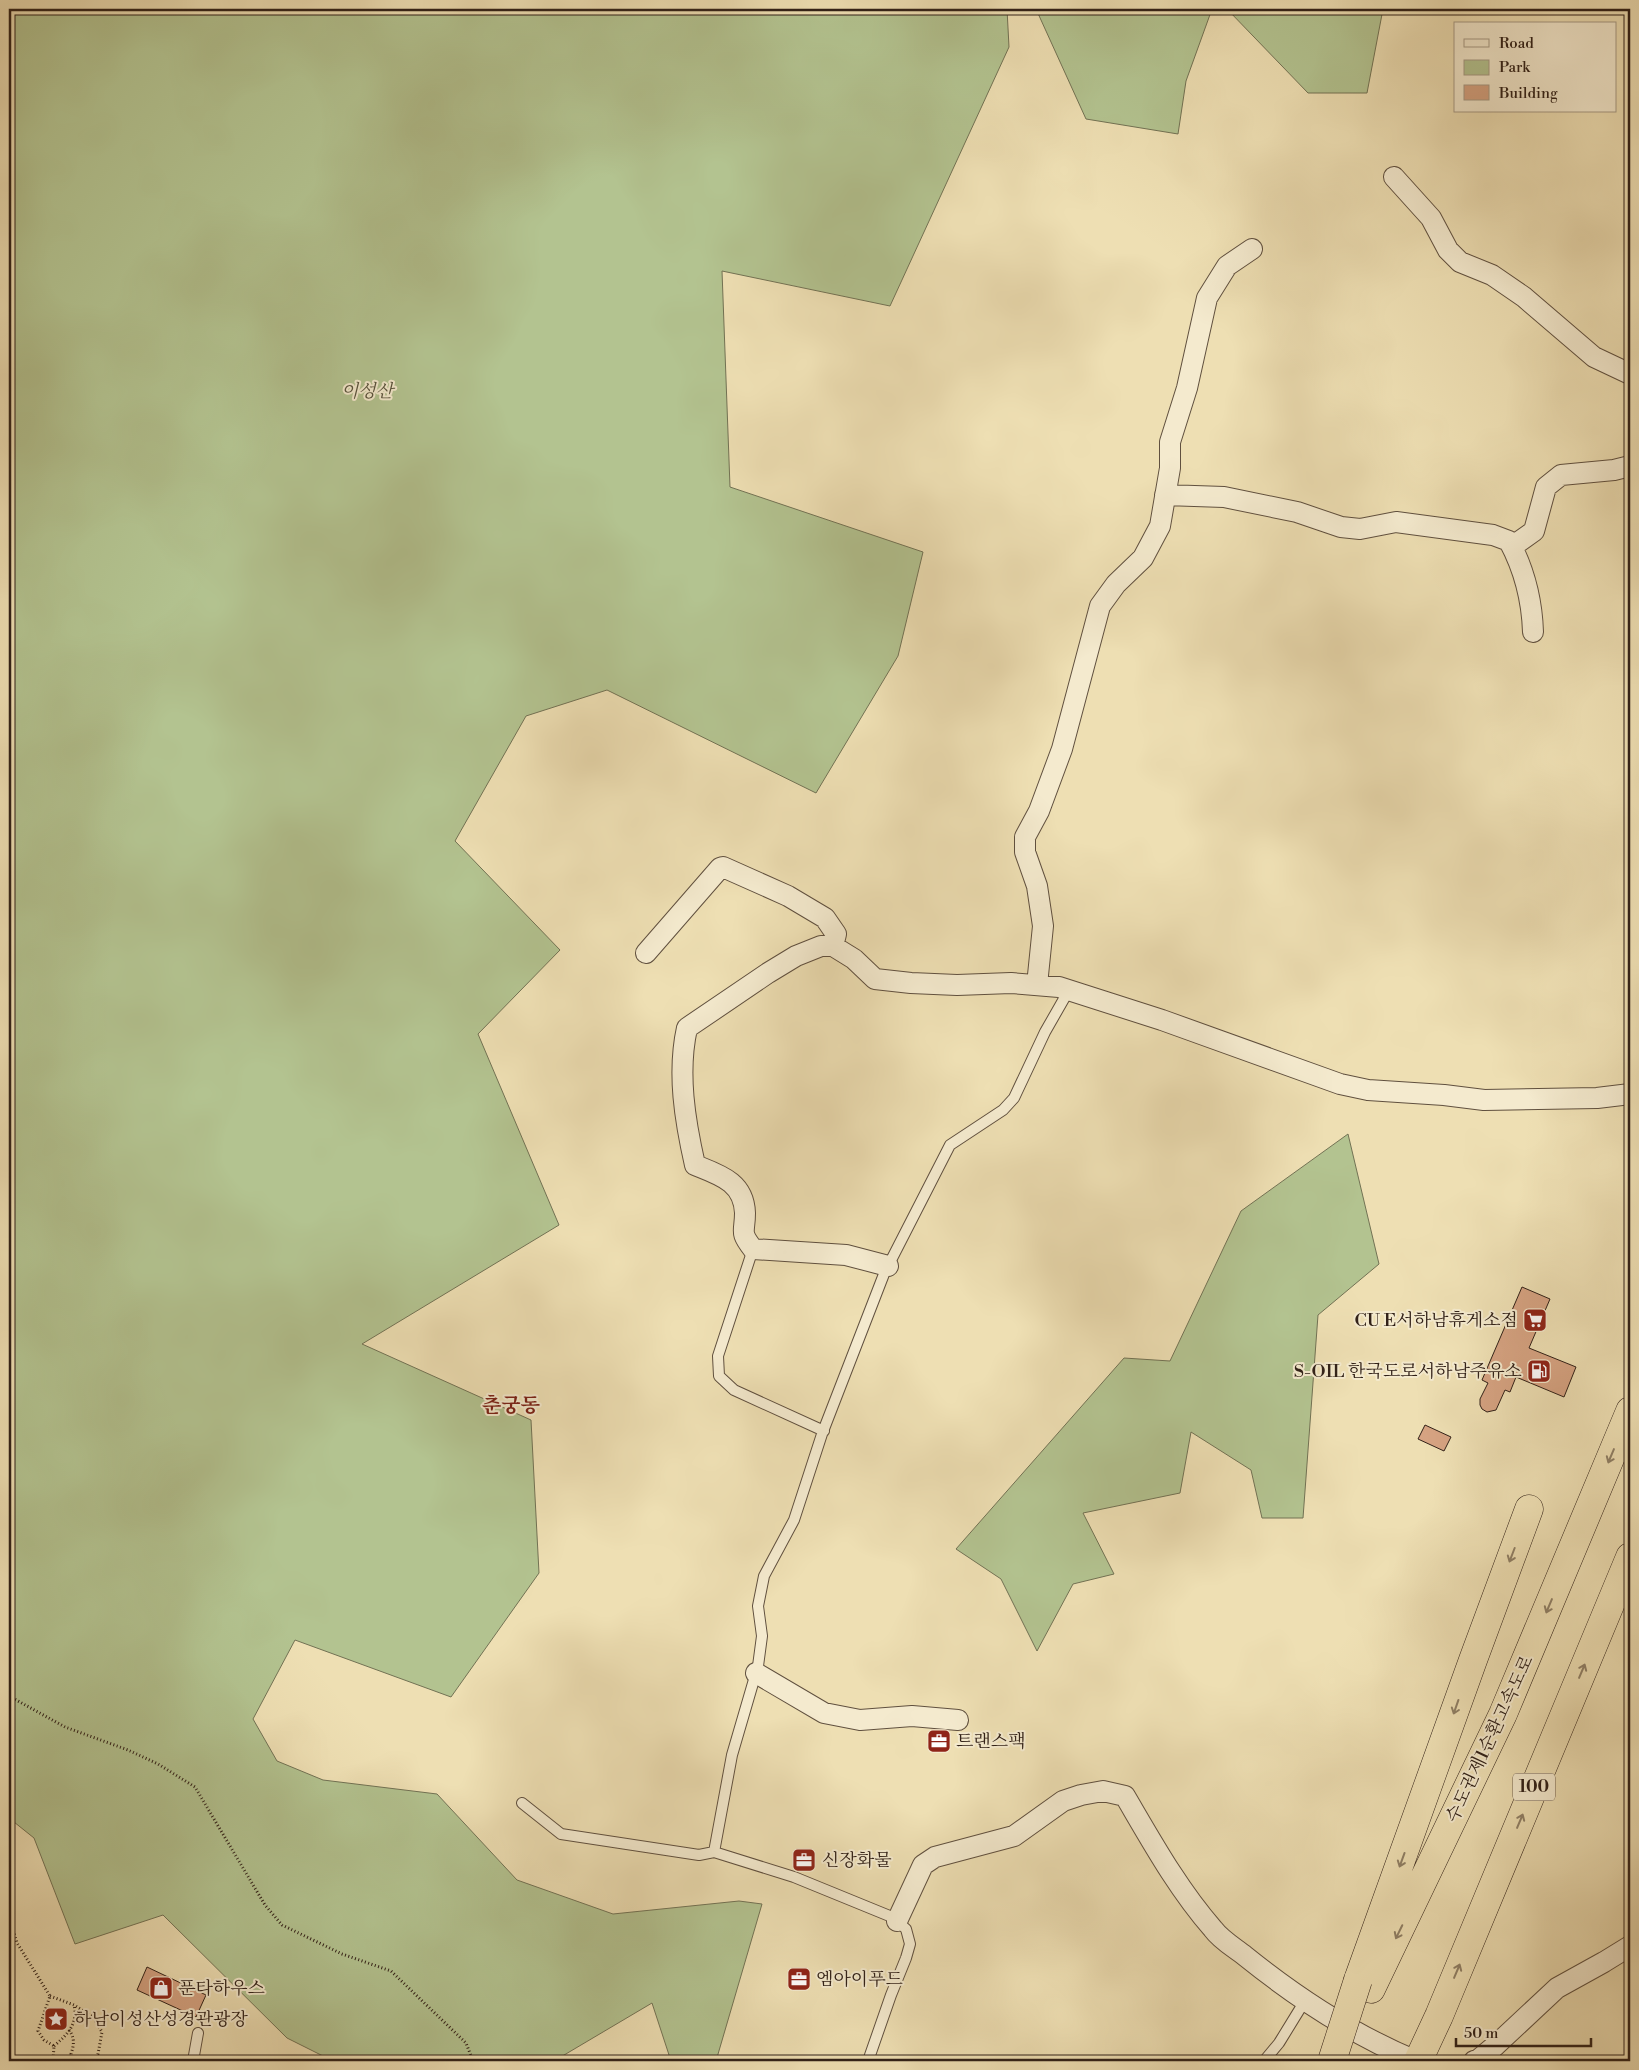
<svg xmlns="http://www.w3.org/2000/svg" width="1639" height="2070" viewBox="0 0 1639 2070" font-family="'Libre Bodoni','Noto Serif KR',serif">
<style>
.green{fill:#b3c390;stroke:#727254}
.building{fill:#d6a382;stroke:#312118}
.lines{fill:none;stroke-linecap:round;stroke-linejoin:round}
.service-casing{stroke:#60503f;stroke-width:12}
.minor-casing{stroke:#60503f;stroke-width:22}
.motorway-casing{stroke:#312118;stroke-width:29}
.path{stroke:#312118;stroke-width:3;stroke-dasharray:1 2.5;stroke-linecap:butt}
.service{stroke:#f4eace;stroke-width:10}
.minor{stroke:#f4eace;stroke-width:20}
.motorway{stroke:#eedfb3;stroke-width:28}
.motorway-bridge-casing{stroke:#312118;stroke-width:29;stroke-linecap:butt}
.motorway-bridge{stroke:#eedfb3;stroke-width:28}
.oneway{stroke:#908066}
.labels{text-anchor:middle;dominant-baseline:central;stroke-width:4;stroke-linejoin:round;paint-order:stroke}
.shield{fill:#f4eace;stroke:#6c5d4f;stroke-width:1}
.shield-label{font-size:16px;font-weight:bold;fill:#312118}
.park-label{font-size:18px;font-style:italic;fill:#58523c;stroke:#f4eace}
.poi-label{font-size:18px;fill:#312118;stroke:#f4eace;text-anchor:start}
.street-label{font-size:18px;fill:#312118;stroke:#f4eace}
.quarter-label{font-size:20px;font-weight:bold;fill:#7a1f14;stroke:#f4eace}
</style>
<rect width="100%" height="100%" fill="#eedfb3"/>
<filter id="stains"><feTurbulence type="fractalNoise" baseFrequency=".004" numOctaves="4"/><feColorMatrix values="0 0 0 0 .2 0 0 0 0 .09 0 0 0 0 .02 0 0 0 .5 -.17"/></filter>
<radialGradient id="worn" r=".72"><stop offset=".6" stop-color="#630" stop-opacity="0"/><stop offset="1" stop-color="#630" stop-opacity=".3"/></radialGradient>
<path class="green" d="M9,9H1007L1009,47L890,306L722,271L730,487L923,552L898,656L816,793L607,690L526,716L455,841L560,950L478,1034L559,1225L362,1344L531,1420L539,1573L451,1697L295,1640L253,1719L277,1761L323,1780L437,1794L517,1880L613,1914L739,1901L762,1904L716,2061H671L652,2003L554,2061H333L287,2038L163,1915L75,1944L34,1838L9,1818Z
M1036,9H1212L1186,81L1178,134L1086,119Z
M1227,9H1383L1367,93H1308Z
M1348,1134L1379,1264L1318,1315L1303,1518H1262L1251,1470L1191,1432L1180,1493L1083,1513L1114,1574L1073,1584L1037,1651L1001,1579L956,1549L1124,1358L1170,1361L1241,1211Z"/>
<path class="building" d="M1522,1287L1550,1299L1529,1348L1576,1367L1564,1397L1516,1377L1510,1392L1505,1390L1496,1410L1487,1412L1482,1409L1480,1405V1399L1488,1383L1482,1380Z
M1425,1425L1451,1437L1444,1451L1418,1439Z
M147,1967L206,1995L196,2017L137,1990Z"/>
<g class="lines">
<g class="service-casing">
<path id="service" d="M753,1249L718,1356L719,1376L734,1390L824,1431
M522,1803L561,1834L699,1855L714,1852
M193,2061L198,2033
M868,2061L891,1995L906,1958L910,1944L906,1929L892,1917L794,1877L714,1852L732,1755L758,1666L762,1636L758,1606L764,1576L794,1520L822,1434L884,1274L950,1145L1003,1110L1014,1098L1045,1032L1069,990
M1264,2061L1279,2043L1306,1999"/>
</g>
<g class="minor-casing">
<path id="minor" d="M1394,177L1431,218L1448,250L1460,262L1492,275L1524,297L1594,357L1630,374
M1165,495L1224,497L1297,512L1341,527L1360,529L1396,522L1493,535L1509,541C1524,569 1532,600 1533,632
M1513,546L1534,531L1546,487L1561,475L1614,470L1630,466
M646,953L720,868L723,867L788,896L825,918L836,934L833,946
M1037,985L1043,926L1037,886L1025,852V837L1039,811L1062,749L1100,606L1116,584L1143,558L1160,526L1170,468V442L1187,388L1207,298L1227,266L1252,249
M888,1266L846,1255L753,1249C739,1231 745,1233 745,1213C744,1182 720,1175 695,1165C685,1121 677,1073 687,1028L768,973L796,956L821,946H833L854,959L875,979L911,983L957,985L1011,983L1059,987L1162,1020L1340,1084L1368,1090L1444,1095L1484,1100L1597,1098L1630,1094
M756,1673L824,1713L860,1720L912,1716L958,1720
M897,1921L923,1865L935,1857L1014,1836L1063,1801L1081,1795L1103,1791L1125,1796C1152,1842 1178,1889 1213,1929C1221,1940 1235,1948 1245,1956C1296,1997 1356,2036 1416,2061
M1474,2061L1478,2060L1496,2045L1557,1988L1604,1962L1630,1946"/>
</g>
<g class="motorway-casing">
<path id="motorway" d="M1358,1980L1473,1660L1529,1509
M1371,1989L1503,1714L1630,1411
M1418,2061L1439,2016L1630,1557"/>
</g>
<path class="path" d="M9,15L14,9
M9,1696L65,1727L128,1750L158,1764L195,1787L265,1905L282,1925L342,1954L391,1971L466,2043L473,2061
M9,1861L12,1870L9,1882
M9,1896L11,1922L17,1943L50,1996L38,2031L44,2040L54,2046L53,2061
M50,1996L74,2005L93,2017L102,2032L98,2054L92,2061
M69,2030C75,2038 74,2045 71,2054L74,2061
M54,2046C68,2034 78,2024 74,2005"/>
<use href="#service" class="service"/>
<use href="#minor" class="minor"/>
<use href="#motorway" class="motorway"/>
<g class="motorway-bridge-casing">
<path id="motorway-bridge" d="M1332,2061L1358,1980"/>
</g>
<use href="#motorway-bridge" class="motorway-bridge"/>
</g>
<defs><path id="oneway-shaft" d="M-6 0H5M1.5-3L5.5 0L1.5 3" fill="none" stroke-width="1.6" stroke-linecap="round" stroke-linejoin="round" transform="scale(1.25)"/></defs>
<g class="oneway">
<use href="#oneway-shaft" transform="translate(1611 1456) rotate(113)"/>
<use href="#oneway-shaft" transform="translate(1512 1555) rotate(111)"/>
<use href="#oneway-shaft" transform="translate(1549 1606) rotate(113)"/>
<use href="#oneway-shaft" transform="translate(1582 1671) rotate(-67)"/>
<use href="#oneway-shaft" transform="translate(1456 1707) rotate(109)"/>
<use href="#oneway-shaft" transform="translate(1520 1821) rotate(-67)"/>
<use href="#oneway-shaft" transform="translate(1402 1860) rotate(110)"/>
<use href="#oneway-shaft" transform="translate(1399 1932) rotate(116)"/>
<use href="#oneway-shaft" transform="translate(1457 1971) rotate(-67)"/>
</g>
<defs>
<g id="supermarket-square" transform="scale(1.25)"><rect x="-9" y="-9" width="18" height="18" rx="4" fill="#8f2418" stroke="#f4eace"/><path d="M-6-5.5h2.5l.6 2H6L4.5 2H-2.5L-4.4-4H-6ZM-1.5 3.2a1.3 1.3 0 1 0 .1 0ZM3 3.2a1.3 1.3 0 1 0 .1 0Z" fill="#fff"/></g>
<g id="fuel-square" transform="scale(1.25)"><rect x="-9" y="-9" width="18" height="18" rx="4" fill="#8f2418" stroke="#f4eace"/><path d="M-5.5-6h7V0h2V4h1.3V-2.5L3-4.5l.8-.8L6-3V5H2.5V1h-1V6h-7ZM-4.2-4.7v3.2H.2V-4.7Z" fill="#fff"/></g>
<g id="office-square" transform="scale(1.25)"><rect x="-9" y="-9" width="18" height="18" rx="4" fill="#8f2418" stroke="#f4eace"/><path d="M-6-3h4V-5.5h4V-3h4V5H-6ZM-1-4.5V-3h2v-1.5ZM-6 0V1H6V0Z" fill="#fff"/></g>
<g id="shop-square" transform="scale(1.25)"><rect x="-9" y="-9" width="18" height="18" rx="4" fill="#8f2418" stroke="#f4eace"/><path d="M-5-2.5h2.3a2.7 3.5 0 0 1 5.4 0H5L5.5 6h-11ZM-1.5-2.5h3a1.5 2.3 0 0 0-3 0Z" fill="#fff"/></g>
<g id="sight-square" transform="scale(1.25)"><rect x="-9" y="-9" width="18" height="18" rx="4" fill="#8f2418" stroke="#f4eace"/><path d="M0-6L1.8-2.2L6-1.7L2.9 1.2L3.7 5.4L0 3.3L-3.7 5.4L-2.9 1.2L-6-1.7L-1.8-2.2Z" fill="#fff"/></g>
</defs>
<g fill-rule="evenodd">
<use href="#supermarket-square" x="1535" y="1320"/>
<use href="#fuel-square" x="1539" y="1371"/>
<use href="#office-square" x="939" y="1741"/>
<use href="#office-square" x="804" y="1860"/>
<use href="#office-square" x="799" y="1979"/>
<use href="#shop-square" x="161" y="1988"/>
<use href="#sight-square" x="56" y="2019"/>
</g>
<g class="labels">
<rect class="shield" x="1513" y="1773.5" width="42" height="27" rx="4"/>
<g class="shield-label">
<text x="1534" y="1787">100</text>
</g>
<g class="park-label">
<text x="367" y="391">이성산</text>
</g>
<g class="poi-label">
<text x="1518" y="1320" text-anchor="end">CU E서하남휴게소점</text>
<text x="1522" y="1371" text-anchor="end">S-OIL 한국도로서하남주유소</text>
<text x="956" y="1741">트랜스팩</text>
<text x="822" y="1860">신장화물</text>
<text x="816" y="1979">엠아이푸드</text>
<text x="178" y="1988">푼타하우스</text>
<text x="74" y="2019">하남이성산성경관광장</text>
</g>
<g class="street-label">
<text transform="translate(1490 1739) rotate(-65)">수도권제1순환고속도로</text>
</g>
<g class="quarter-label">
<text x="511" y="1406">춘궁동</text>
</g>
</g>
<rect width="1639" height="2070" fill="none" stroke="#eedfb3" stroke-width="30"/>
<rect x="10" y="10" width="1619" height="2050" fill="none" stroke="#312118" stroke-width="2.5"/>
<rect x="15" y="15" width="1609" height="2040" fill="none" stroke="#312118"/>
<rect x="1454" y="22" width="162" height="90" fill="#f4eace" stroke="#a69a85"/>
<rect x="1464" y="39" width="25" height="8" fill="#f4eace" stroke="#a69a85"/>
<text x="1499" y="48" font-size="15" fill="#312118">Road</text>
<rect x="1464" y="60" width="25" height="15" fill="#b3c390" stroke="#a69a85"/>
<text x="1499" y="72" font-size="15" fill="#312118">Park</text>
<rect x="1464" y="85" width="25" height="15" fill="#d6a382" stroke="#a69a85"/>
<text x="1499" y="98" font-size="15" fill="#312118">Building</text>
<path d="M1456 2038v8h135v-8" fill="none" stroke="#312118" stroke-width="2.5"/>
<text x="1464" y="2038" font-size="15" fill="#312118" stroke="#f4eace" stroke-width="4" paint-order="stroke">50 m</text>
<rect width="100%" height="100%" filter="url(#stains)"/>
<rect width="100%" height="100%" fill="url(#worn)"/>
</svg>
